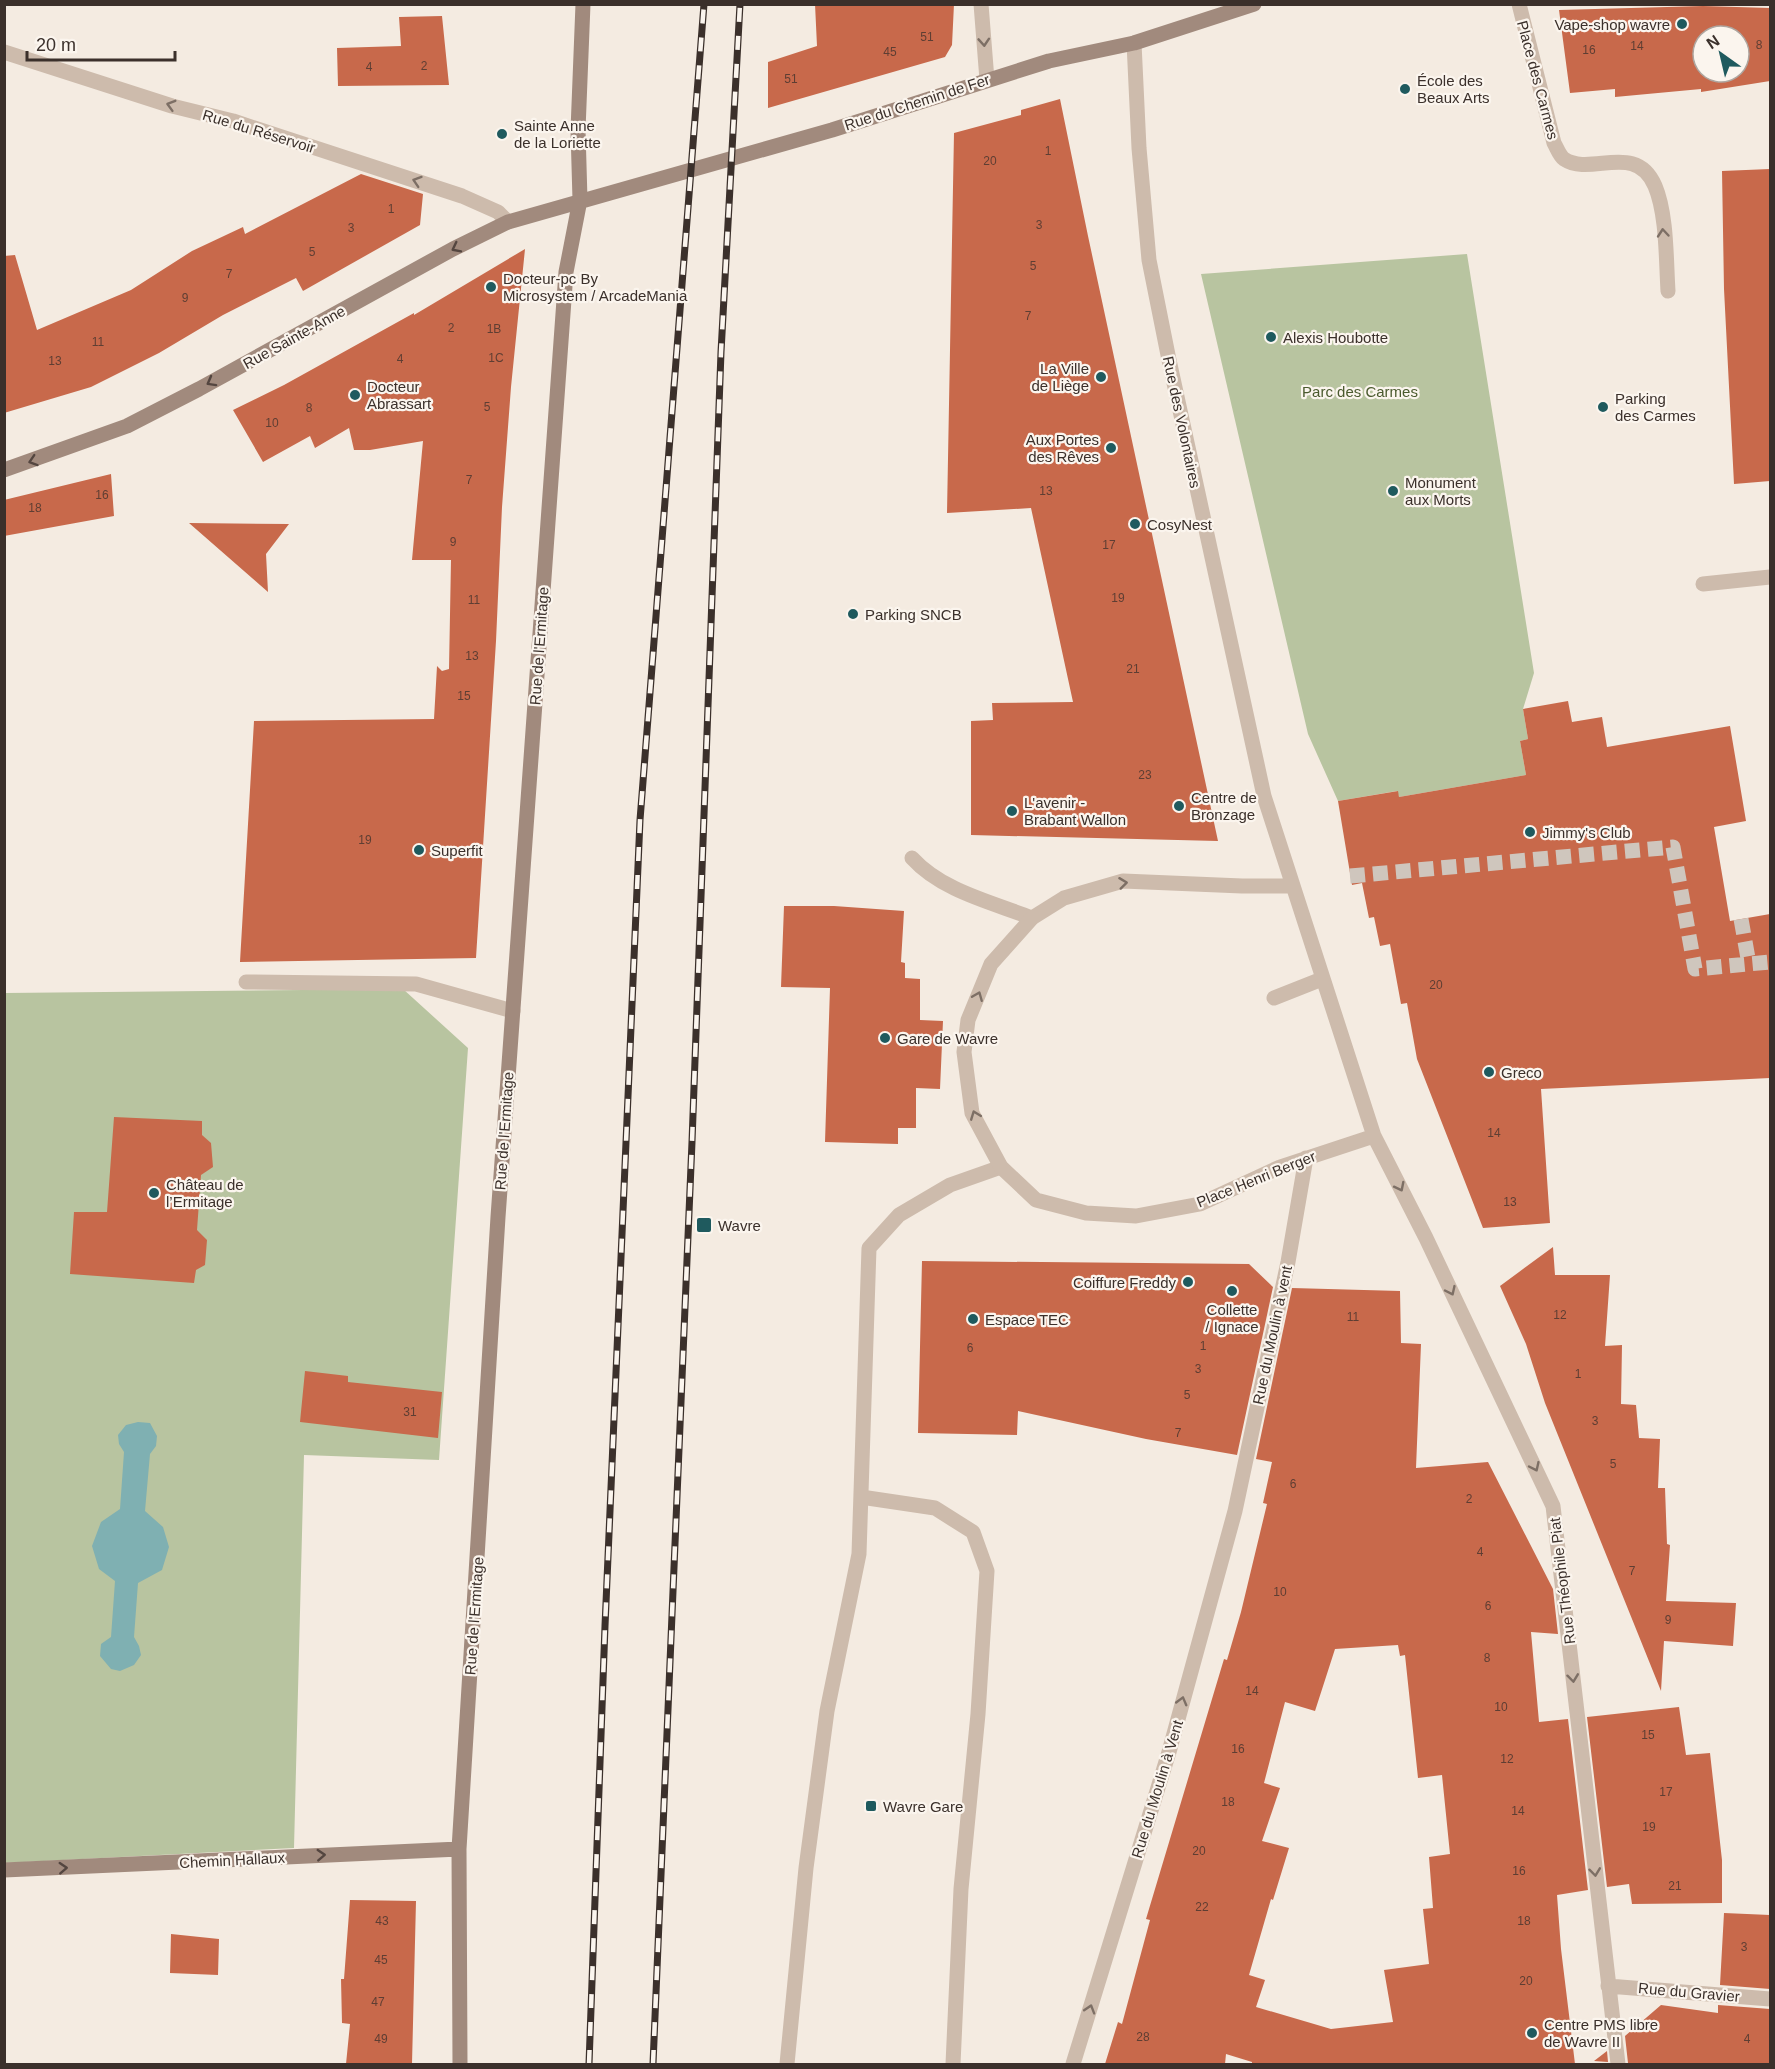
<svg xmlns="http://www.w3.org/2000/svg" width="1775" height="2069" viewBox="0 0 1775 2069" font-family="Arial,sans-serif">
<style>
.green{fill:#b8c4a0}
.water{fill:#7fb0b2}
.building{fill:#c8694b;fill-rule:evenodd}
.lines{fill:none;stroke-linecap:round;stroke-linejoin:round}
.street-tunnel{stroke:#cfc6bd;stroke-width:15;stroke-dasharray:15 8;stroke-linecap:butt}
.lane{stroke:#cdbbac;stroke-width:15}
.street{stroke:#cdbbac;stroke-width:15}
.secondary{stroke:#a18a7d;stroke-width:15}
.rail-casing{stroke:#3b302b;stroke-width:7}
.rail{stroke:#fbf5ee;stroke-width:4.5;stroke-dasharray:14;stroke-linecap:butt}
.oneway{stroke:#7d6f65}
.oneway2{stroke:#544640}
.poi-dot{fill:#1f5a5e;stroke:#fbf5ee;stroke-width:2}
.labels{text-anchor:middle;dominant-baseline:central;stroke-width:4.5;stroke-linejoin:round;paint-order:stroke}
.number-label{font-size:12px;fill:#5e3e33}
.poi-label{font-size:15px;fill:#3b302b;stroke:#fbf5ee;text-anchor:start}
.street-label{font-size:15px;fill:#3b302b;stroke:#fbf5ee}
.park-label{font-size:15px;fill:#4a5a2e;stroke:#fbf5ee}
</style>
<rect width="100%" height="100%" fill="#f4ebe1"/>
<path class="green" d="M1467,254L1534,673L1523,709L1528,739L1520,741L1526,775L1399,797L1397,791L1338,801L1308,734L1201,274Z
M403,989L468,1048L439,1460L304,1455L294,1848L5,1863V993Z"/>
<path class="water" d="M138,1422L150,1423L157,1436L156,1446L150,1454L145,1511L163,1527L169,1547L162,1570L138,1583L134,1637L139,1646L141,1655L134,1665L120,1671L111,1669L100,1656L101,1644L111,1637L115,1581L99,1569L92,1546L101,1522L120,1509L124,1452L119,1444L118,1435L126,1425Z"/>
<path class="building" d="M815,4H954L952,45L945,57L768,108V62L817,46Z
M1703,6L1770,8V81L1701,92V89L1615,97V89L1570,93L1559,10ZM1703,36H1739V72H1703Z
M442,16L449,85L338,86L337,48L401,46L399,17Z
M1060,99L1088,236L1218,841L971,835V721L993,720L992,703L1073,702L1031,508L947,513L954,133L1021,115V110Z
M1770,169V481L1734,484L1724,289L1722,171Z
M361,174L423,194L420,225L303,291L296,278L223,315L159,353L91,387L4,413V256L15,255L37,330L131,290L192,251L243,227L245,234Z
M525,249L511,387L502,507L496,641L476,958L240,962L254,721L434,719L437,666L442,671L449,669L451,560H412L423,441L370,450H354L349,428L315,448L310,436L263,462L233,410L284,385L414,313V315Z
M111,474L114,516L4,536V500Z
M189,523L289,524L266,554L268,592Z
M1568,701L1572,722L1602,717L1607,747L1730,726L1746,821L1714,827L1730,921L1770,914V1078L1541,1089L1550,1223L1483,1228L1417,1059L1407,1003L1401,1004L1390,944L1380,946L1374,917L1369,918L1362,883L1352,885L1338,801L1398,791L1399,797L1526,775L1520,741L1528,739L1523,709Z
M784,906H834L904,911L901,962L905,963V978L920,979V1020L943,1021L940,1089L916,1088V1128H898V1144L825,1142L830,988L781,987Z
M114,1117L202,1121V1135L211,1143L213,1167L201,1175L197,1230L207,1240L205,1265L196,1270L194,1283L70,1274L74,1212H107Z
M1553,1247L1555,1275H1610L1605,1346L1622,1345L1621,1404L1636,1405L1639,1438L1660,1439L1658,1488H1665L1667,1544L1670,1545L1666,1601L1736,1603L1733,1646L1664,1641L1661,1691L1545,1403L1526,1344L1500,1286Z
M922,1261L1249,1264L1273,1287L1237,1455L1146,1439L1018,1411L1017,1435L918,1433Z
M1292,1288L1400,1291L1401,1343L1421,1344L1416,1468L1488,1462L1553,1589L1558,1634L1531,1632L1539,1722L1568,1719L1588,1890L1557,1895L1561,1949L1575,2064H1252V2062L1226,2054L1225,2064H1105L1118,2022L1122,2024L1150,1920L1146,1919L1224,1659L1227,1660L1241,1612L1267,1504L1263,1503L1272,1462L1256,1459ZM1398,1645L1400,1656L1405,1655L1418,1778L1442,1775L1450,1854L1429,1857L1433,1908L1423,1909L1429,1964L1384,1970L1393,2022L1331,2029L1256,2007L1265,1980L1249,1975L1271,1899L1273,1900L1289,1848L1262,1841L1280,1788L1264,1783L1285,1702L1315,1711L1335,1649Z
M305,1371L348,1376V1382L442,1392L438,1438L300,1422Z
M1679,1707L1686,1755L1710,1753L1722,1860V1903L1632,1904L1629,1884L1607,1887L1587,1717Z
M350,1900L416,1901L412,2064H346L350,2024L342,2023L341,1979H344Z
M1724,1913L1770,1915V1989L1720,1985Z
M171,1934L219,1939L218,1975L170,1973Z
M1661,2005L1718,2013V2005L1770,2009V2064L1628,2063L1625,2036Z
M1607,2051L1608,2062L1594,2061Z"/>
<g class="lines">
<path class="street-tunnel" d="M1350,876L1673,847L1695,969L1770,962
M1741,919L1749,964"/>
<path class="lane" d="M912,858C942,891 991,902 1032,918
M246,982L416,984L513,1011
M1274,998L1322,979
M861,1497L935,1508L973,1532L987,1571L978,1714L961,1889L953,2064
M787,2064L806,1868L827,1711L859,1554L869,1248L899,1215L950,1185L1001,1167"/>
<path class="street" d="M981,4L987,80
M1519,4L1554,143C1557,148 1559,155 1564,159C1591,177 1636,141 1655,186C1667,214 1666,260 1668,291
M1134,43L1139,148L1149,260L1169,360L1264,796L1374,1136L1426,1238L1553,1506L1618,2064
M4,52L172,106L233,121L462,196L498,212L508,222
M1703,584L1770,577
M1291,886H1242L1123,881L1064,898L1032,918L991,964L968,1020L964,1052L972,1113L1001,1167L1036,1200L1086,1213L1136,1216L1200,1204L1280,1167L1374,1136
M1608,1986L1770,1999
M1073,2064L1169,1752L1235,1511L1288,1262L1306,1158"/>
<path class="secondary" d="M4,470L127,426L199,389L453,249L508,222L832,130L1049,61L1134,43L1254,4
M4,1870L459,1849
M460,2064L459,1849L498,1217L566,272L580,200L578,130L583,4"/>
<g class="rail-casing">
<path id="rail" d="M589,2064L605,1626L640,820L704,4
M653,2064L692,1142L721,352L740,4"/>
</g>
<use href="#rail" class="rail"/>
</g>
<defs><path id="oneway-chevron" d="M-2-3.5L2.5 0L-2 3.5" fill="none" stroke-width="1.6" stroke-linecap="round" stroke-linejoin="round" transform="scale(1.5)"/></defs>
<g class="oneway">
<use href="#oneway-chevron" transform="translate(984 42) rotate(86)"/>
<use href="#oneway-chevron" transform="translate(171 105) rotate(-164)"/>
<use href="#oneway-chevron" transform="translate(417 181) rotate(-162)"/>
<use href="#oneway-chevron" transform="translate(1663 233) rotate(-95)"/>
<use href="#oneway-chevron" transform="translate(1123 883) rotate(-7)"/>
<use href="#oneway-chevron" transform="translate(978 996) rotate(-68)"/>
<use href="#oneway-chevron" transform="translate(975 1115) rotate(-111)"/>
<use href="#oneway-chevron" transform="translate(1400 1187) rotate(63)"/>
<use href="#oneway-chevron" transform="translate(1451 1291) rotate(65)"/>
<use href="#oneway-chevron" transform="translate(1535 1467) rotate(65)"/>
<use href="#oneway-chevron" transform="translate(1573 1678) rotate(83)"/>
<use href="#oneway-chevron" transform="translate(1182 1701) rotate(-75)"/>
<use href="#oneway-chevron" transform="translate(1595 1872) rotate(83)"/>
<use href="#oneway-chevron" transform="translate(1090 2009) rotate(-73)"/>
</g>
<g class="oneway2">
<use href="#oneway-chevron" transform="translate(456 248) rotate(153)"/>
<use href="#oneway-chevron" transform="translate(211 382) rotate(151)"/>
<use href="#oneway-chevron" transform="translate(33 461) rotate(162)"/>
<use href="#oneway-chevron" transform="translate(321 1855) rotate(-3)"/>
<use href="#oneway-chevron" transform="translate(63 1868) rotate(-3)"/>
</g>
<g class="poi-dot">
<circle cx="1682" cy="24" r="6"/>
<circle cx="1405" cy="89" r="6"/>
<circle cx="502" cy="134" r="6"/>
<circle cx="491" cy="287" r="6"/>
<circle cx="1271" cy="337" r="6"/>
<circle cx="1101" cy="377" r="6"/>
<circle cx="355" cy="395" r="6"/>
<circle cx="1603" cy="407" r="6"/>
<circle cx="1111" cy="448" r="6"/>
<circle cx="1393" cy="491" r="6"/>
<circle cx="1135" cy="524" r="6"/>
<circle cx="853" cy="614" r="6"/>
<circle cx="1179" cy="806" r="6"/>
<circle cx="1012" cy="811" r="6"/>
<circle cx="1530" cy="832" r="6"/>
<circle cx="419" cy="850" r="6"/>
<circle cx="885" cy="1038" r="6"/>
<circle cx="1489" cy="1072" r="6"/>
<circle cx="154" cy="1193" r="6"/>
<rect x="696" y="1217" width="16" height="16" rx="3"/>
<circle cx="1188" cy="1282" r="6"/>
<circle cx="1232" cy="1291" r="6"/>
<circle cx="973" cy="1319" r="6"/>
<rect x="865" y="1800" width="12" height="12" rx="3"/>
<circle cx="1532" cy="2033" r="6"/>
</g>
<g class="labels">
<g class="number-label">
<text x="927" y="37">51</text>
<text x="1759" y="45">8</text>
<text x="1637" y="46">14</text>
<text x="1589" y="50">16</text>
<text x="890" y="52">45</text>
<text x="424" y="66">2</text>
<text x="369" y="67">4</text>
<text x="791" y="79">51</text>
<text x="1048" y="151">1</text>
<text x="990" y="161">20</text>
<text x="391" y="209">1</text>
<text x="1039" y="225">3</text>
<text x="351" y="228">3</text>
<text x="312" y="252">5</text>
<text x="1033" y="266">5</text>
<text x="229" y="274">7</text>
<text x="185" y="298">9</text>
<text x="1028" y="316">7</text>
<text x="451" y="328">2</text>
<text x="494" y="329">1B</text>
<text x="98" y="342">11</text>
<text x="496" y="358">1C</text>
<text x="400" y="359">4</text>
<text x="55" y="361">13</text>
<text x="487" y="407">5</text>
<text x="309" y="408">8</text>
<text x="272" y="423">10</text>
<text x="469" y="480">7</text>
<text x="1046" y="491">13</text>
<text x="102" y="495">16</text>
<text x="35" y="508">18</text>
<text x="453" y="542">9</text>
<text x="1109" y="545">17</text>
<text x="1118" y="598">19</text>
<text x="474" y="600">11</text>
<text x="472" y="656">13</text>
<text x="1133" y="669">21</text>
<text x="464" y="696">15</text>
<text x="1145" y="775">23</text>
<text x="365" y="840">19</text>
<text x="1436" y="985">20</text>
<text x="1494" y="1133">14</text>
<text x="1510" y="1202">13</text>
<text x="1560" y="1315">12</text>
<text x="1353" y="1317">11</text>
<text x="1203" y="1346">1</text>
<text x="970" y="1348">6</text>
<text x="1198" y="1369">3</text>
<text x="1578" y="1374">1</text>
<text x="1187" y="1395">5</text>
<text x="410" y="1412">31</text>
<text x="1595" y="1421">3</text>
<text x="1178" y="1433">7</text>
<text x="1613" y="1464">5</text>
<text x="1293" y="1484">6</text>
<text x="1469" y="1499">2</text>
<text x="1480" y="1552">4</text>
<text x="1632" y="1571">7</text>
<text x="1280" y="1592">10</text>
<text x="1488" y="1606">6</text>
<text x="1668" y="1620">9</text>
<text x="1487" y="1658">8</text>
<text x="1252" y="1691">14</text>
<text x="1501" y="1707">10</text>
<text x="1648" y="1735">15</text>
<text x="1238" y="1749">16</text>
<text x="1507" y="1759">12</text>
<text x="1666" y="1792">17</text>
<text x="1228" y="1802">18</text>
<text x="1518" y="1811">14</text>
<text x="1649" y="1827">19</text>
<text x="1199" y="1851">20</text>
<text x="1519" y="1871">16</text>
<text x="1675" y="1886">21</text>
<text x="1202" y="1907">22</text>
<text x="382" y="1921">43</text>
<text x="1524" y="1921">18</text>
<text x="1744" y="1947">3</text>
<text x="381" y="1960">45</text>
<text x="1526" y="1981">20</text>
<text x="378" y="2002">47</text>
<text x="1143" y="2037">28</text>
<text x="381" y="2039">49</text>
<text x="1747" y="2039">4</text>
</g>
<g class="poi-label">
<text x="1670" y="24" text-anchor="end">Vape-shop wavre</text>
<text x="1417" y="80">École des<tspan x="1417" dy="17">Beaux Arts</tspan></text>
<text x="514" y="125">Sainte Anne<tspan x="514" dy="17">de la Loriette</tspan></text>
<text x="503" y="278">Docteur-pc By<tspan x="503" dy="17">Microsystem / ArcadeMania</tspan></text>
<text x="1283" y="337">Alexis Houbotte</text>
<text x="1089" y="368" text-anchor="end">La Ville<tspan x="1089" dy="17">de Liège</tspan></text>
<text x="367" y="386">Docteur<tspan x="367" dy="17">Abrassart</tspan></text>
<text x="1615" y="398">Parking<tspan x="1615" dy="17">des Carmes</tspan></text>
<text x="1099" y="439" text-anchor="end">Aux Portes<tspan x="1099" dy="17">des Rêves</tspan></text>
<text x="1405" y="482">Monument<tspan x="1405" dy="17">aux Morts</tspan></text>
<text x="1147" y="524">CosyNest</text>
<text x="865" y="614">Parking SNCB</text>
<text x="1191" y="797">Centre de<tspan x="1191" dy="17">Bronzage</tspan></text>
<text x="1024" y="802">L'avenir -<tspan x="1024" dy="17">Brabant Wallon</tspan></text>
<text x="1542" y="832">Jimmy's Club</text>
<text x="431" y="850">Superfit</text>
<text x="897" y="1038">Gare de Wavre</text>
<text x="1501" y="1072">Greco</text>
<text x="166" y="1184">Château de<tspan x="166" dy="17">l’Ermitage</tspan></text>
<text x="718" y="1225">Wavre</text>
<text x="1176" y="1282" text-anchor="end">Coiffure Freddy</text>
<text x="1232" y="1309" text-anchor="middle">Collette<tspan x="1232" dy="17">/ Ignace</tspan></text>
<text x="985" y="1319">Espace TEC</text>
<text x="883" y="1806">Wavre Gare</text>
<text x="1544" y="2024">Centre PMS libre<tspan x="1544" dy="17">de Wavre II</tspan></text>
</g>
<g class="street-label">
<text transform="translate(1538 80) rotate(75)">Place des Carmes</text>
<text transform="translate(917 102) rotate(-18)">Rue du Chemin de Fer</text>
<text transform="translate(259 131) rotate(17)">Rue du Réservoir</text>
<text transform="translate(294 337) rotate(-29)">Rue Sainte-Anne</text>
<text transform="translate(1182 422) rotate(78)">Rue des Volontaires</text>
<text transform="translate(539 646) rotate(-86)">Rue de l'Ermitage</text>
<text transform="translate(504 1131) rotate(-86)">Rue de l'Ermitage</text>
<text transform="translate(1256 1179) rotate(-22)">Place Henri Berger</text>
<text transform="translate(1272 1335) rotate(-78)">Rue du Moulin à vent</text>
<text transform="translate(1562 1581) rotate(-97)">Rue Théophile Piat</text>
<text transform="translate(474 1616) rotate(-86)">Rue de l'Ermitage</text>
<text transform="translate(1157 1789) rotate(-73)">Rue du Moulin à Vent</text>
<text transform="translate(232 1860) rotate(-3)">Chemin Hallaux</text>
<text transform="translate(1689 1992) rotate(5)">Rue du Gravier</text>
</g>
<g class="park-label">
<text x="1360" y="391">Parc des Carmes</text>
</g>
</g>
<rect width="1775" height="2069" fill="none" stroke="#3b302b" stroke-width="12"/>
<g transform="translate(1721 54) rotate(326)"><circle r="28" fill="#fbf5ee" stroke="#aea6a0" stroke-width="1.5"/>
<path d="M0-4.5L10 22L0 15L-10 22Z" fill="#1f5a5e"/>
<text y="-9" font-size="16" font-weight="bold" text-anchor="middle" fill="#3b302b">N</text>
</g>
<path d="M27 51v9h148v-9" fill="none" stroke="#3b302b" stroke-width="3"/>
<text x="36" y="51" font-size="18" fill="#3b302b" stroke="#fbf5ee" stroke-width="4.5" paint-order="stroke">20 m</text>
</svg>
